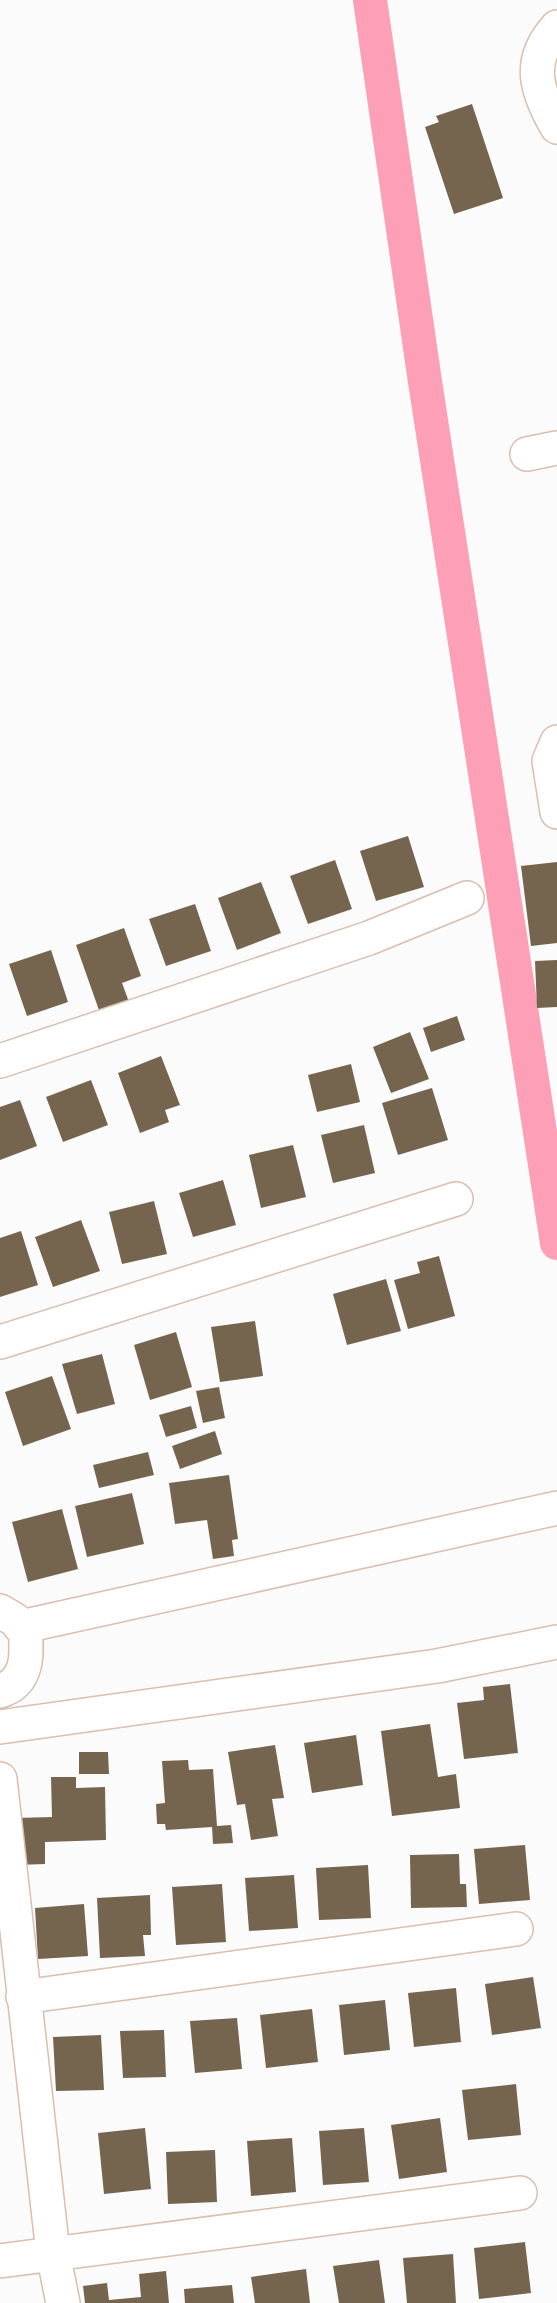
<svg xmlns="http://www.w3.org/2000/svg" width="557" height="2303" viewBox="0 0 557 2303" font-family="'IBM Plex Sans',sans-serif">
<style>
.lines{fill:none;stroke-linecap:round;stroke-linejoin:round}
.canal{stroke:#fd9fb6;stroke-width:34}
.building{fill:#75654f}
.minor-casing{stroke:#dabeae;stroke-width:36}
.minor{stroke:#fff;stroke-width:33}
</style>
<rect width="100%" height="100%" fill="#fbfbfb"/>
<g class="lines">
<path class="canal" d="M370,0L424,375L557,1243"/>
</g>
<path class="building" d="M472,104L503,198L454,214L425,127L439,122L436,116Z
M408,836L424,887L376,901L360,851Z
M335,860L352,909L308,924L290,876Z
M557,862V943L531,946L521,866Z
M261,882L281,933L237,950L218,898Z
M195,904L211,951L166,966L149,919Z
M124,928L141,976L122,983L129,1002L100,1013L76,945Z
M51,950L68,1002L27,1016L9,964Z
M557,960V1007L537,1008L535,961Z
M457,1016L465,1040L431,1052L423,1028Z
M410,1032L429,1079L391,1093L373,1047Z
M161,1056L180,1105L165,1110L169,1122L140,1133L118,1073Z
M351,1064L360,1102L317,1112L308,1075Z
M91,1080L108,1125L63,1142L46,1097Z
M432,1088L448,1140L398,1155L382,1103Z
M20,1100L37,1146L0,1160V1107Z
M364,1125L375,1173L333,1183L321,1135Z
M293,1145L306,1197L261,1208L249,1155Z
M223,1180L236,1225L193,1237L179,1193Z
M154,1201L167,1254L122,1264L109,1212Z
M81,1220L100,1271L53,1287L35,1237Z
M21,1231L38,1285L0,1297V1238Z
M439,1256L455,1316L408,1329L394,1280L420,1273L417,1262Z
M386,1279L401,1331L347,1345L333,1294Z
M255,1321L263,1376L220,1382L211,1327Z
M176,1332L192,1387L150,1400L134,1345Z
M102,1354L115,1404L77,1414L62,1364Z
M52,1376L71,1429L23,1446L5,1392Z
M219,1387L225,1418L203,1423L196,1391Z
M191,1406L197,1428L166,1437L159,1415Z
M215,1431L222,1454L180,1469L172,1446Z
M148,1452L154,1475L99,1488L93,1465Z
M229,1475L238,1539L232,1540L234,1556L213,1559L207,1520L175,1524L169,1483Z
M132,1493L144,1544L87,1557L75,1506Z
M62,1509L78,1569L28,1582L12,1522Z
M510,1684L518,1753L464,1759L457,1703L484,1700L483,1687Z
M430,1724L438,1777L456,1774L460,1808L392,1816L381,1731Z
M356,1735L363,1785L312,1793L304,1743Z
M275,1745L284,1798L272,1799L278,1836L251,1840L245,1804L237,1805L228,1752Z
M79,1752H108L109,1774H79Z
M188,1760L189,1770L213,1769L217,1826L231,1825L233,1843L213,1844L212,1827L166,1830L165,1824H157L156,1804L165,1803L162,1761Z
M51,1777H76V1788L105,1787L106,1840L45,1842V1864L17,1865L16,1818L52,1817Z
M525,1845L530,1900L479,1904L474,1849Z
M459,1854L460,1884H466L467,1907L411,1908L410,1855Z
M368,1865L371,1918L319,1920L316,1868Z
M294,1875L298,1928L249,1931L245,1878Z
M222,1884L226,1942L176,1945L172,1887Z
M150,1895L151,1935H143L145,1956L100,1958L97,1898Z
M84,1904L88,1956L38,1959L35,1908Z
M533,1977L541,2028L492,2035L485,1984Z
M456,1988L461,2042L414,2047L408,1993Z
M385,2000L390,2050L344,2055L339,2005Z
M312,2009L318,2062L266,2068L260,2015Z
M237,2018L242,2069L195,2073L190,2021Z
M164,2030L166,2077L123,2078L120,2031Z
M101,2035L104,2090L56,2091L53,2037Z
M516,2084L521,2135L468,2140L462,2090Z
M440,2118L447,2172L399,2179L391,2125Z
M145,2128L151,2189L104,2194L98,2133Z
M364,2128L369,2182L323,2185L319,2131Z
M292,2138L296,2192L251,2196L247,2141Z
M215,2150L217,2202L168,2204L166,2152Z
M525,2242L531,2293L479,2299L474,2248Z
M453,2254L456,2303H407L403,2258Z
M379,2260L385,2303H339L333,2266Z
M306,2269L310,2303H255L251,2277Z
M166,2271L169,2303H85L83,2286L107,2283L109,2300L141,2297L139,2274Z
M232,2285L234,2303H185L184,2289Z"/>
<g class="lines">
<g class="minor-casing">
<path id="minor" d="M557,27C526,61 536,91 557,127
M527,454L557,448
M557,742L549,761L557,812
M0,1061L369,938L467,898
M0,1342L456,1199
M0,1611L15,1620L23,1630L25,1626C27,1651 30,1682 0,1691
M25,1626L557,1508
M0,1727L437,1666L557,1642
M0,1779L53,2253L63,2303
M23,1997L516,1929
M0,2261L520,2193"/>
</g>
<use href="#minor" class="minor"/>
</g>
</svg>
